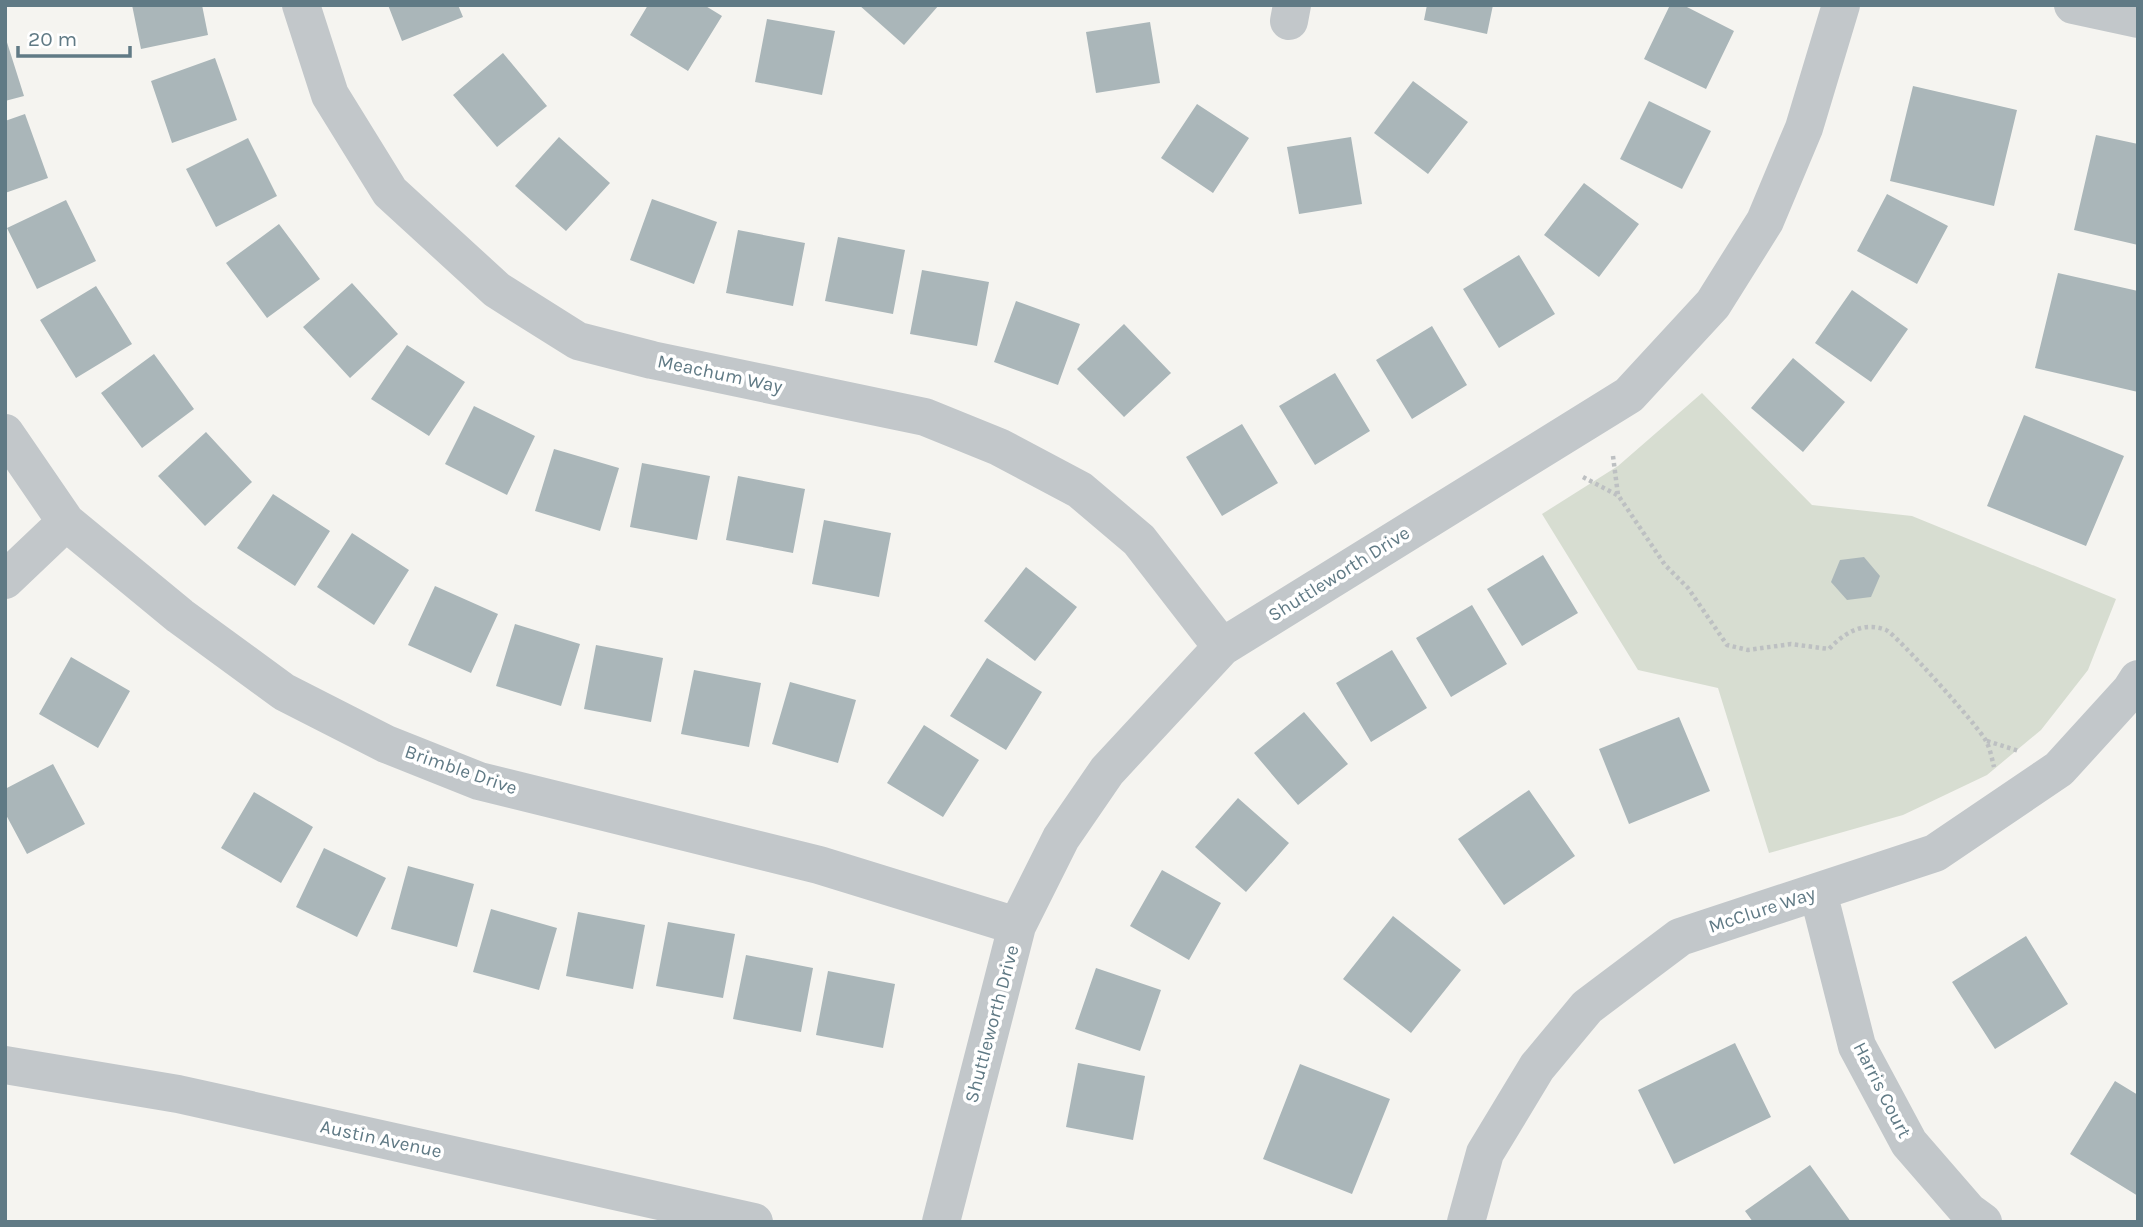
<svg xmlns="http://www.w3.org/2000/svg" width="2143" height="1227" viewBox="0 0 2143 1227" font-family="Karla,sans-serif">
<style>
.green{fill:#d7ddd1}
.building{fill:#aab6b9}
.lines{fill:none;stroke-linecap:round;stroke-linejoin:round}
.path{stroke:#bdc0c2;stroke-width:4.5;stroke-dasharray:3.5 3.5;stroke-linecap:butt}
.minor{stroke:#c2c7ca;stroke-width:38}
.labels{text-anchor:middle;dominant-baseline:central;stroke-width:7;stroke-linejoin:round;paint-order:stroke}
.street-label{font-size:19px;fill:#607a85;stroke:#fff}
</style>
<rect width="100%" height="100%" fill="#f5f4f0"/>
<path class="green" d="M1702,393L1812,505L1912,516L2116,599L2088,670L2041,730L1987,775L1903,815L1769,853L1718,688L1638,670L1542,514L1618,466Z"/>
<path class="building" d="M132,5H202L208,35L141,49Z
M388,5H458L463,17L402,41Z
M648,5H704L722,16L688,71L630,35Z
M859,5H939L904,45Z
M1427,5H1493L1487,34L1424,20Z
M1670,5H1683L1734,31L1706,89L1644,59Z
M767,19L835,31L822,95L755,82Z
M1150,22L1160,83L1096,93L1086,32Z
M5,36L24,96L5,101Z
M503,53L547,106L497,147L453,95Z
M215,58L237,120L172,143L151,81Z
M1413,81L1468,122L1428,174L1374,133Z
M1913,86L2017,110L1994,206L1890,181Z
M1649,101L1711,131L1682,189L1620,159Z
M1197,104L1249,138L1213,193L1161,158Z
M25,114L48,178L5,193V121Z
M2096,135L2138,144V245L2074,230Z
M559,137L610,183L566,231L515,186Z
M1351,137L1362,204L1299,214L1287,147Z
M248,138L277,196L216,227L186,169Z
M1584,183L1639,224L1599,277L1544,235Z
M1887,194L1948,226L1917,284L1857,251Z
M652,199L717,222L694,284L630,260Z
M66,200L96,261L37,289L7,228Z
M279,224L320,279L267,318L226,263Z
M738,230L805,243L793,306L726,293Z
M838,237L905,250L893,314L825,301Z
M1519,255L1555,314L1499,348L1463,289Z
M922,270L989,282L977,346L910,334Z
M2058,273L2138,291V392L2035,368Z
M352,283L398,334L350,378L303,327Z
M96,286L132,344L76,378L40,320Z
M1852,290L1908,329L1871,382L1815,343Z
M1016,301L1080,324L1058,385L994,362Z
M1124,324L1171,373L1124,417L1077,369Z
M1432,326L1467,385L1412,419L1376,360Z
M407,345L465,382L429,436L371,399Z
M154,354L194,409L142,448L101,393Z
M1793,358L1845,402L1803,452L1751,408Z
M1335,373L1370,431L1315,465L1279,406Z
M474,406L535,436L507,495L445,464Z
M2024,415L2124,456L2086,546L1987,506Z
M1242,424L1278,483L1222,516L1186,457Z
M206,432L252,482L205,526L158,476Z
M554,449L619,468L600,531L535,511Z
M642,463L710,476L697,540L630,527Z
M738,476L805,489L793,553L726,540Z
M273,494L330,531L295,586L237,548Z
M824,520L891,533L879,597L812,584Z
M352,533L409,570L374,625L317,587Z
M1543,555L1578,613L1522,646L1487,589Z
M1864,557L1880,576L1871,597L1847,600L1831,582L1840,560Z
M1026,567L1077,607L1035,661L984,621Z
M435,586L498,614L471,673L408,645Z
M1472,605L1507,664L1451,697L1416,638Z
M515,624L580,644L561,706L496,686Z
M596,645L663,658L651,722L584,709Z
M1392,650L1427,708L1371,742L1336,683Z
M71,657L130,691L98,748L39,714Z
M987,658L1042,692L1006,750L950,716Z
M694,670L761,683L749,747L681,734Z
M790,682L856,700L838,763L772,744Z
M1304,712L1348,764L1298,805L1254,753Z
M1679,717L1710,791L1629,824L1599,749Z
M924,725L979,760L943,817L887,783Z
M53,764L85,824L27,854L5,813V789Z
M1529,790L1575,856L1504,905L1458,839Z
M254,792L313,827L281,883L221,848Z
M1238,798L1289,843L1246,892L1195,847Z
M324,848L386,878L357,937L296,907Z
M408,866L474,884L457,947L391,929Z
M1162,870L1221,903L1189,960L1130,926Z
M491,909L557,928L539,990L473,972Z
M578,912L645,925L633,989L566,976Z
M1393,916L1461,970L1411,1033L1343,979Z
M668,922L735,934L723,998L656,986Z
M2026,936L2068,1004L1995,1049L1952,982Z
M746,955L813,968L801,1032L733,1019Z
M1096,968L1161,990L1140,1051L1075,1029Z
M828,971L895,984L883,1048L816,1035Z
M1735,1043L1771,1117L1674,1164L1638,1090Z
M1078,1063L1145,1076L1133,1140L1066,1127Z
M1300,1064L1390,1099L1352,1194L1263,1159Z
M2115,1081L2138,1095V1196L2070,1154Z
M1810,1165L1851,1222H1753L1745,1211Z"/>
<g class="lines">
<path class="path" d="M1613,456L1618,495L1665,565L1688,588L1727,645L1748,650L1791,644L1829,649C1844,633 1863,621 1886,630C1896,634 1980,728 1986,741C1990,748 1992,759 1994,767
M1583,477L1617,495
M1987,741L2019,751"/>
<path class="minor" d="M301,5L330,95L390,192L497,290L578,341L652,360L925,417L999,447L1080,490L1139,540L1222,647
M2073,5L2138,19
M1289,21L1292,5
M5,433L66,522L180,616L284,692L386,744L479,781L819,865L1017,926
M5,580L66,522
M1818,892L1857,1046L1909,1143L1968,1211L1983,1222
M5,1065L178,1094L754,1222
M941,1222L1017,926L1061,838L1107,771L1222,647L1629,395L1713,304L1765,221L1804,128L1841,5
M1466,1222L1485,1153L1537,1067L1587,1007L1680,937L1935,853L2059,769L2131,690L2138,679"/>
</g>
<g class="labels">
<g class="street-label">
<text transform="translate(720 374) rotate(12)">Meachum Way</text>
<text transform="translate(1339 574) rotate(-32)">Shuttleworth Drive</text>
<text transform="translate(461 770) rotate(19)">Brimble Drive</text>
<text transform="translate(1762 910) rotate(-18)">McClure Way</text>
<text transform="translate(992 1024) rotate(-75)">Shuttleworth Drive</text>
<text transform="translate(1882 1090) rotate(63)">Harris Court</text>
<text transform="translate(381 1139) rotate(12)">Austin Avenue</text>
</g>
</g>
<rect width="2143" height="1227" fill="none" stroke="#607a85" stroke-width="14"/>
<path d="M18 46v10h112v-10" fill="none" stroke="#607a85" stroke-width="3.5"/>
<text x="28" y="46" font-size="21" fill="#607a85" stroke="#ffffff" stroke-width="5" paint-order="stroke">20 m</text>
</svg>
